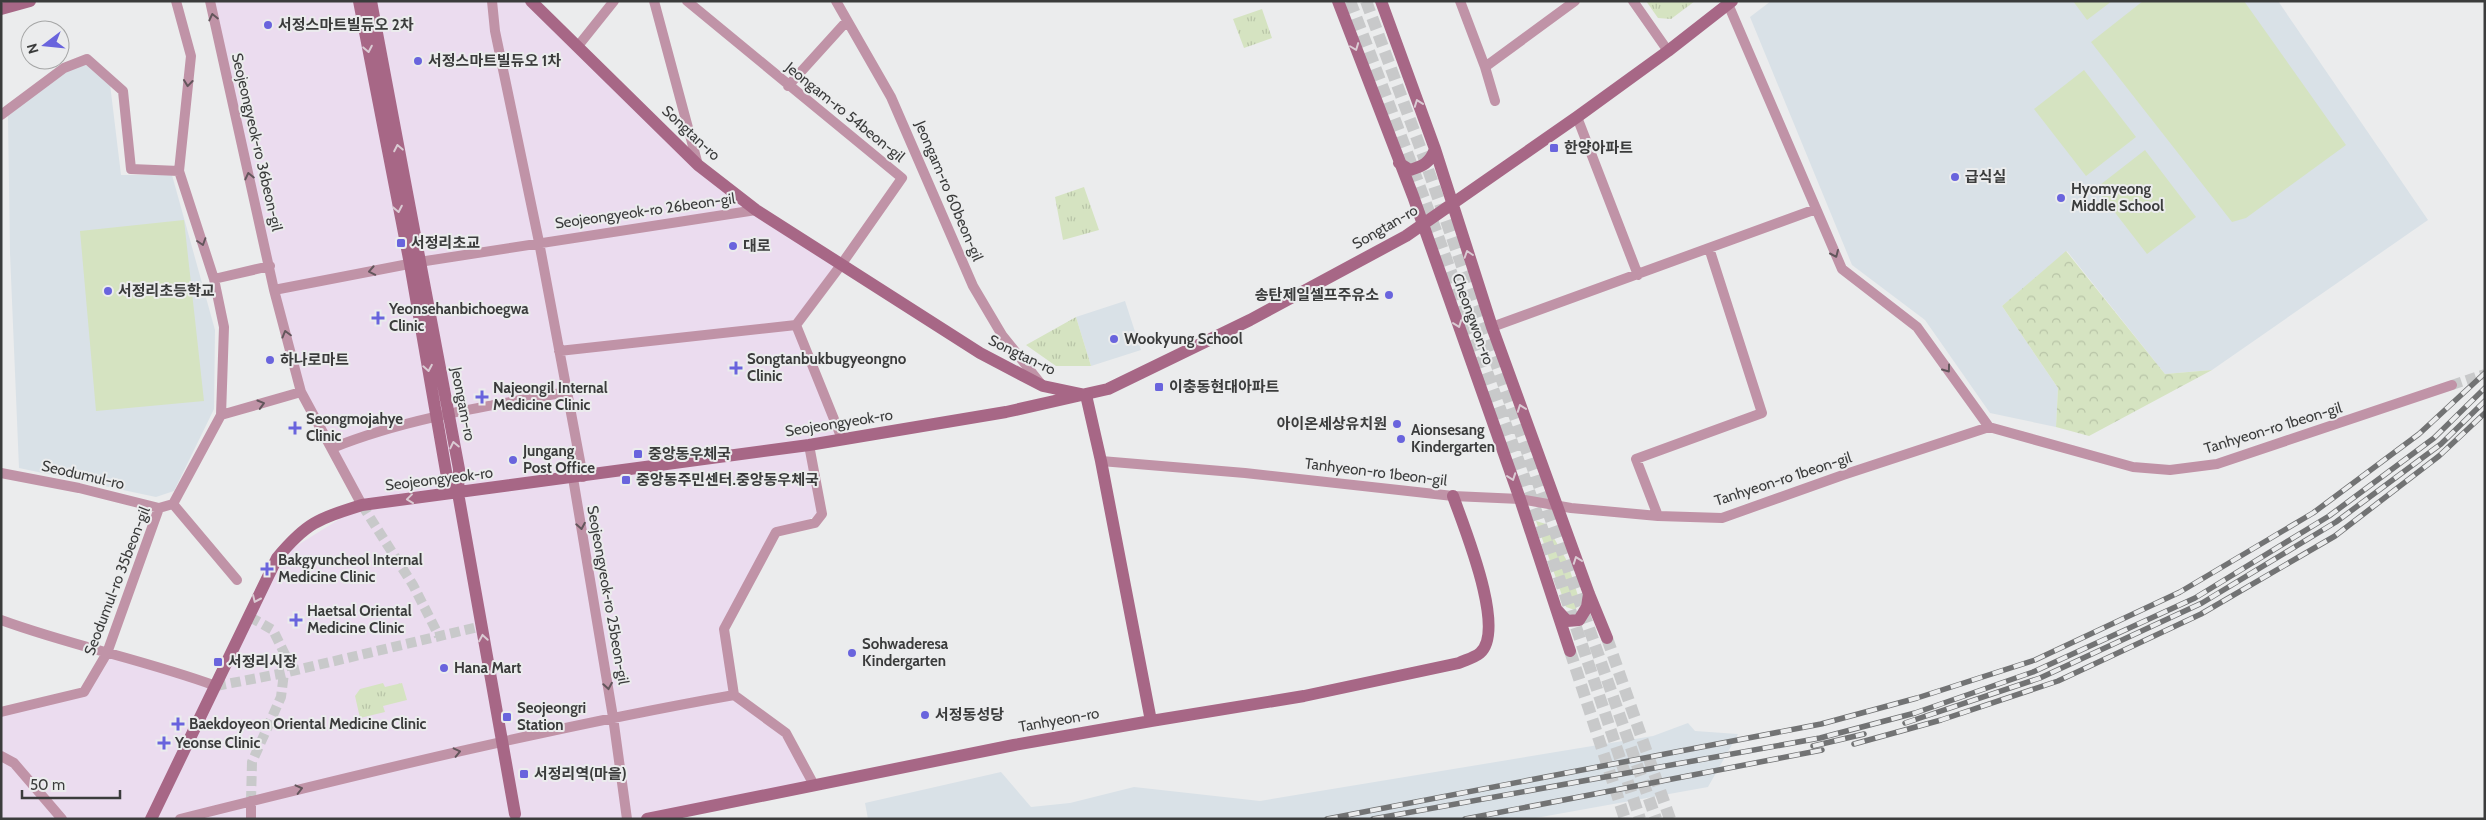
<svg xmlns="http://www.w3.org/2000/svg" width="2486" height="820" viewBox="0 0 2486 820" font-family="Cabin,'Noto Sans KR',sans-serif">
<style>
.commercial{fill:#ebdcef}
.built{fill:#d9e1e7}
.green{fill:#d5e3c1}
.forest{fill:url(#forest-crowns)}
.park{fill:url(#park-tufts)}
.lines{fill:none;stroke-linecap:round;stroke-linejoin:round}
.street-tunnel{stroke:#c8c9ca;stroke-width:10;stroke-dasharray:10 5;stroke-linecap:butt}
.secondary-tunnel{stroke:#c8c9ca;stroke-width:12;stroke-dasharray:12 6;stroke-linecap:butt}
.street{stroke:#c093a7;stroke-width:10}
.secondary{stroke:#a76786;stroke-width:12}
.rail-casing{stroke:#727374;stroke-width:5.5}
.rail{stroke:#ebeced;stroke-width:4;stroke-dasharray:11;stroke-linecap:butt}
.oneway{stroke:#63565c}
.oneway2{stroke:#dacbd3}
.poi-dot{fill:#6964dd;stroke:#ebeced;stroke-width:2}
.labels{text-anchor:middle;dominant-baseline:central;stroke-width:4;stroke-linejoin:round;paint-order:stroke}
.poi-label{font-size:15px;font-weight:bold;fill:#3b3c3c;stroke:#ebeced;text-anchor:start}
.street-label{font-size:15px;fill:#3b3c3c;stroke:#ebeced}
</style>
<defs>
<pattern id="forest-crowns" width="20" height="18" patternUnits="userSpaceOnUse" patternTransform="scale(1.25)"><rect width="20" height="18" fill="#d5e3c1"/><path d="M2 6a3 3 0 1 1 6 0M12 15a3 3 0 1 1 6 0" fill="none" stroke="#b8c4a7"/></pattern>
<pattern id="park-tufts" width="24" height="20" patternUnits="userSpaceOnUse" patternTransform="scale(1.25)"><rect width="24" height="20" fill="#d5e3c1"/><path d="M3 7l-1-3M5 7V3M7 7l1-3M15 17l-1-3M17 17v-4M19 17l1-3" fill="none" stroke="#b8c4a7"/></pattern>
</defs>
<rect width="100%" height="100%" fill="#ebeced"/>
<path class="commercial" d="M210,1H531L698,165L841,265L796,325L842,439L809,445L822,514L776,532L724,629L734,695L786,733L814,785L637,819H1V712L84,692L107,653L216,686L277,558L362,505L301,392Z"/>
<path class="built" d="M1771,1H2278L2428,220L2212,370L2165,374L2067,251L2002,306L2058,388L2056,427L1990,413L1925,320L1852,265L1750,17Z
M86,63L110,84L121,175H172L215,330L214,409L174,491L156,497L19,468L10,253L8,116L70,66Z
M1125,301L1141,350L1091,366L1076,317Z
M1688,723L1695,731L1738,734L1708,787L1530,819H868L865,803L1001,772L1031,807L1070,803L1134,787L1260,801L1653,736Z"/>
<path class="green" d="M2073,1H2112L2087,20Z
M2143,1H2244L2346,145L2246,218L2232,222L2091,42Z
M2084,70L2136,137L2086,176L2034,109Z
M2145,150L2196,217L2147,254L2096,188Z
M184,220L204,401L96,411L80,231Z
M1536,521L1546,524L1567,561L1580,602L1575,610L1566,607Z"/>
<path class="forest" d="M2066,251L2165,374L2212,370L2089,436L2056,427L2058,388L2002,306Z"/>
<path class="park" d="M1646,1H1695L1671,19L1658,18Z
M1262,9L1272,38L1244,48L1233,19Z
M1084,187L1099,230L1063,240L1055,197Z
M1076,317L1091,366H1056L1026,345Z
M383,683L385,687L402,683L407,700L383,706L385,712L360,718L355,696L360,689Z"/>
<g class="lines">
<path class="street-tunnel" d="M2452,385L2485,374
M362,505L413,585L439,636
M250,617L273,630L293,671
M216,686L284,673L482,626
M251,801L252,762L281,697L284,673"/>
<path class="secondary-tunnel" d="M1350,1C1453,271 1550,544 1640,819
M1366,1L1423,155L1656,819
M1607,638L1670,819
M1570,651L1625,819"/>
<path class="street" d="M210,1L274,290L301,392L362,505
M492,1L495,31L539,242L583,477
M654,1L698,165
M687,1L902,178L841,265L796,325
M836,1L891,97L973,286L1002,335L1041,384
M1460,1L1485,67L1495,101
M1633,1L1668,51
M1728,4L1842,269L1917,327L1989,427
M578,46L614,1
M1485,67L1575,1
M788,86L846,22
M1,115L64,68L87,59L123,91L131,169L179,171
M1577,117L1638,275
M214,279L270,266
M274,290L419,262L756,210
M1492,327L1816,209
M559,351L796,325L842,439
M221,415L301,392
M809,445L822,514L815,523L776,532L724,629L734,695L786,733L814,785
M332,448C406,418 488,406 567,392
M1101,461L1245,473L1453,496L1520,499L1571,508L1658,516L1722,518L1843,475L1989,427L2133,467L2170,470L2217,464L2452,385
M1,473L79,488L159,508
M573,478L613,717L627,819
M173,504L237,580
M1658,516L1636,459L1762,413L1709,248
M1,620C72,646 145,660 216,686
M1,712L84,692L107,653L159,508L173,504L221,415L224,327L214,279L179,171L191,56L176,1
M1,756L14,763L62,819
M180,819C364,773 548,728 734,695
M251,819V801"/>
<path class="secondary" d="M359,1L410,264L447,477L458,493
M371,1L459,469L458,493L515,814
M531,1L698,165L756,210L980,353L1043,386L1081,394
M1338,1L1413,196L1520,499L1570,651
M1381,1L1435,149L1492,327L1589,594L1607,638
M1,9L30,1
M1399,163L1410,170C1423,166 1430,163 1435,149
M1557,610L1567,621L1579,620L1587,607L1589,594
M1151,721L1304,696L1459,663C1465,660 1474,658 1480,653C1507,630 1463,525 1453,496
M151,819L277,558C307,522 318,519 362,505L809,445L1006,412L1108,389L1250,320L1406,236L1577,117L1668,51L1732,1
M647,819L1014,745L1151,721L1101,461L1086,395"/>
<g class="rail-casing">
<path id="rail" d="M1905,723L2040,678L2202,603L2336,522L2441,444L2485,401
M1854,744L1941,720L2058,681L2201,614L2335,536L2439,456L2485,413
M1813,746L1864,734
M1327,819L1821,724L1917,698L2035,660L2180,592L2313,513L2419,434L2485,373
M1373,819L1820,738L1915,713L2033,672L2195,598L2329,516L2434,438L2485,388
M1465,819L1822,750"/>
</g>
<use href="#rail" class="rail"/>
</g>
<defs><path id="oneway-chevron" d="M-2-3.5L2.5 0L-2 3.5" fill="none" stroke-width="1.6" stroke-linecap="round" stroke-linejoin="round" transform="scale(1.25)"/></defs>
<g class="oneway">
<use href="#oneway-chevron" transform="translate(213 17) rotate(-103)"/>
<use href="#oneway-chevron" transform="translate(188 83) rotate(96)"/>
<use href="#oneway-chevron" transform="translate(249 176) rotate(-103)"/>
<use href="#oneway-chevron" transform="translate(202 242) rotate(72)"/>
<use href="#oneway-chevron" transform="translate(1835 254) rotate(66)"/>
<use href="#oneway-chevron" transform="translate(372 271) rotate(169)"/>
<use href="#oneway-chevron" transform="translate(286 334) rotate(-105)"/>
<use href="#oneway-chevron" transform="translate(1947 369) rotate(54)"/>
<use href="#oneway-chevron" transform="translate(261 404) rotate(-16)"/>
<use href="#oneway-chevron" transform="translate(581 526) rotate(80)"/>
<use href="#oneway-chevron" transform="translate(608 686) rotate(81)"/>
<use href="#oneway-chevron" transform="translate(457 752) rotate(-13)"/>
<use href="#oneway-chevron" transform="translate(299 789) rotate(-14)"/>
</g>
<g class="oneway2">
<use href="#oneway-chevron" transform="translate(1355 47) rotate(69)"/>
<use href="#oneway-chevron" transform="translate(368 49) rotate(79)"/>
<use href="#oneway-chevron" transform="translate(1418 103) rotate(-110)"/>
<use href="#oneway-chevron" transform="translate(398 148) rotate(-101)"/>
<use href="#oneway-chevron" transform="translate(398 209) rotate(79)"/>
<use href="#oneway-chevron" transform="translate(1468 254) rotate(-108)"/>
<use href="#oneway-chevron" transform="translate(1458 324) rotate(70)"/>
<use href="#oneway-chevron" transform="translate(428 368) rotate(80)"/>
<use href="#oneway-chevron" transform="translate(1521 408) rotate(-110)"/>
<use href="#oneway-chevron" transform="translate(454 445) rotate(-102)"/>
<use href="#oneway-chevron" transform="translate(1512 477) rotate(70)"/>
<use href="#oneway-chevron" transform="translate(410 499) rotate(173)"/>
<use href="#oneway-chevron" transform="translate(1577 560) rotate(-110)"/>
<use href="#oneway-chevron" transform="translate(256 599) rotate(114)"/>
<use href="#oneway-chevron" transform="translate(483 638) rotate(-99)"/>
</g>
<g class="poi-dot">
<circle cx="268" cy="25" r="5"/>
<circle cx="418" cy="61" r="5"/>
<rect x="1549" y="143" width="10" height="10" rx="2.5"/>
<circle cx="1955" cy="177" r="5"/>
<circle cx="2061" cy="198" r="5"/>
<rect x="396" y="238" width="10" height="10" rx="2.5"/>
<circle cx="733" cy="246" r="5"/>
<circle cx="108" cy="291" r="5"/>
<circle cx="1389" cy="295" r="5"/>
<path d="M375.5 310.5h5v5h5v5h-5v5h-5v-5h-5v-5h5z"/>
<circle cx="1114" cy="339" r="5"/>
<circle cx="270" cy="360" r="5"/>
<path d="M733.5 360.5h5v5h5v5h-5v5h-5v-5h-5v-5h5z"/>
<rect x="1154" y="382" width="10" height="10" rx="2.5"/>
<path d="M479.5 389.5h5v5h5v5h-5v5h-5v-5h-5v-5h5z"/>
<circle cx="1397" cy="424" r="5"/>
<path d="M292.5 420.5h5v5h5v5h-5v5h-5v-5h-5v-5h5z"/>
<circle cx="1401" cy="439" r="5"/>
<rect x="633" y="449" width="10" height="10" rx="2.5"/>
<circle cx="513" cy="460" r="5"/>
<rect x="621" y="475" width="10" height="10" rx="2.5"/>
<path d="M264.5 561.5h5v5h5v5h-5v5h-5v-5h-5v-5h5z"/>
<path d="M293.5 612.5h5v5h5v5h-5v5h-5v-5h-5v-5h5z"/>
<circle cx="852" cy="653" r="5"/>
<rect x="213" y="657" width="10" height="10" rx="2.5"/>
<circle cx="444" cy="668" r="5"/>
<circle cx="925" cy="715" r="5"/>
<rect x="502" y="712" width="10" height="10" rx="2.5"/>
<path d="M175.5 716.5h5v5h5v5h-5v5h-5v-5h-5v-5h5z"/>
<path d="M161.5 735.5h5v5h5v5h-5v5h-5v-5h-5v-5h5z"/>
<rect x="519" y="769" width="10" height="10" rx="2.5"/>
</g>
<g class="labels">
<g class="poi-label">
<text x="278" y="25">서정스마트빌듀오 2차</text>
<text x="428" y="61">서정스마트빌듀오 1차</text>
<text x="1564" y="148">한양아파트</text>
<text x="1965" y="177">급식실</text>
<text x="2071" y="189">Hyomyeong<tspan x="2071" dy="17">Middle School</tspan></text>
<text x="411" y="243">서정리초교</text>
<text x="743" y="246">대로</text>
<text x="118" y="291">서정리초등학교</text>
<text x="1379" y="295" text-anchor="end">송탄제일셀프주유소</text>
<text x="389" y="309">Yeonsehanbichoegwa<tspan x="389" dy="17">Clinic</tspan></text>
<text x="1124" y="339">Wookyung School</text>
<text x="747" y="359">Songtanbukbugyeongno<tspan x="747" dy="17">Clinic</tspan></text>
<text x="280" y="360">하나로마트</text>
<text x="1169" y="387">이충동현대아파트</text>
<text x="493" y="388">Najeongil Internal<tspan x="493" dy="17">Medicine Clinic</tspan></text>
<text x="306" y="419">Seongmojahye<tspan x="306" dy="17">Clinic</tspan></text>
<text x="1387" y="424" text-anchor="end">아이온세상유치원</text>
<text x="1411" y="430">Aionsesang<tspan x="1411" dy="17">Kindergarten</tspan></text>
<text x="523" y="451">Jungang<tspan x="523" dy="17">Post Office</tspan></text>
<text x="648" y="454">중앙동우체국</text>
<text x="636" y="480">중앙동주민센터.중앙동우체국</text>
<text x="278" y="560">Bakgyuncheol Internal<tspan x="278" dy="17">Medicine Clinic</tspan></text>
<text x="307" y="611">Haetsal Oriental<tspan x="307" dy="17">Medicine Clinic</tspan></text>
<text x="862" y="644">Sohwaderesa<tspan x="862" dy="17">Kindergarten</tspan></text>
<text x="228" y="662">서정리시장</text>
<text x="454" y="668">Hana Mart</text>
<text x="517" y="708">Seojeongri<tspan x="517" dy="17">Station</tspan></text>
<text x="935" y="715">서정동성당</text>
<text x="189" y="724">Baekdoyeon Oriental Medicine Clinic</text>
<text x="175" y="743">Yeonse Clinic</text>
<text x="534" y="774">서정리역(마을)</text>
</g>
<g class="street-label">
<text transform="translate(845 112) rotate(39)">Jeongam-ro 54beon-gil</text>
<text transform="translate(691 133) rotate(43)">Songtan-ro</text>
<text transform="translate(257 142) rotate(77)">Seojeongyeok-ro 36beon-gil</text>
<text transform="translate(949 191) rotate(67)">Jeongam-ro 60beon-gil</text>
<text transform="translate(645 211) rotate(-8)">Seojeongyeok-ro 26beon-gil</text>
<text transform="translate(1385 227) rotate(-30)">Songtan-ro</text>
<text transform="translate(1473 319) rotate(70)">Cheongwon-ro</text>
<text transform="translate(1022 355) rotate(26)">Songtan-ro</text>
<text transform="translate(463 404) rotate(79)">Jeongam-ro</text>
<text transform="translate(839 423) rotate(-9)">Seojeongyeok-ro</text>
<text transform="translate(2273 428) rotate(-17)">Tanhyeon-ro 1beon-gil</text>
<text transform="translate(1376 472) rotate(7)">Tanhyeon-ro 1beon-gil</text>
<text transform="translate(83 475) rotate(13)">Seodumul-ro</text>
<text transform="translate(439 479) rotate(-7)">Seojeongyeok-ro</text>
<text transform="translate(1783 479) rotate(-18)">Tanhyeon-ro 1beon-gil</text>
<text transform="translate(117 581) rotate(-69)">Seodumul-ro 35beon-gil</text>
<text transform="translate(608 595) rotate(80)">Seojeongyeok-ro 25beon-gil</text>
<text transform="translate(1059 720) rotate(-10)">Tanhyeon-ro</text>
</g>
</g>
<rect width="2486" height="820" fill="none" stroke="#3b3c3c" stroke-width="5"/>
<g transform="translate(45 45) rotate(254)"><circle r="24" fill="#ebeced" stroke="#a5a6a6"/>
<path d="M0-4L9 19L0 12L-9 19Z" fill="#6964dd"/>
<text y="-8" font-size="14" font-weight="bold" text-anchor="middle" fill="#3b3c3c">N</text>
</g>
<path d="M22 790v8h98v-8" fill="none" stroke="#3b3c3c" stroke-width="2.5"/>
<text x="30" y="790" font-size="15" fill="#3b3c3c" stroke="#ebeced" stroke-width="4" paint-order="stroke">50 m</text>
</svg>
